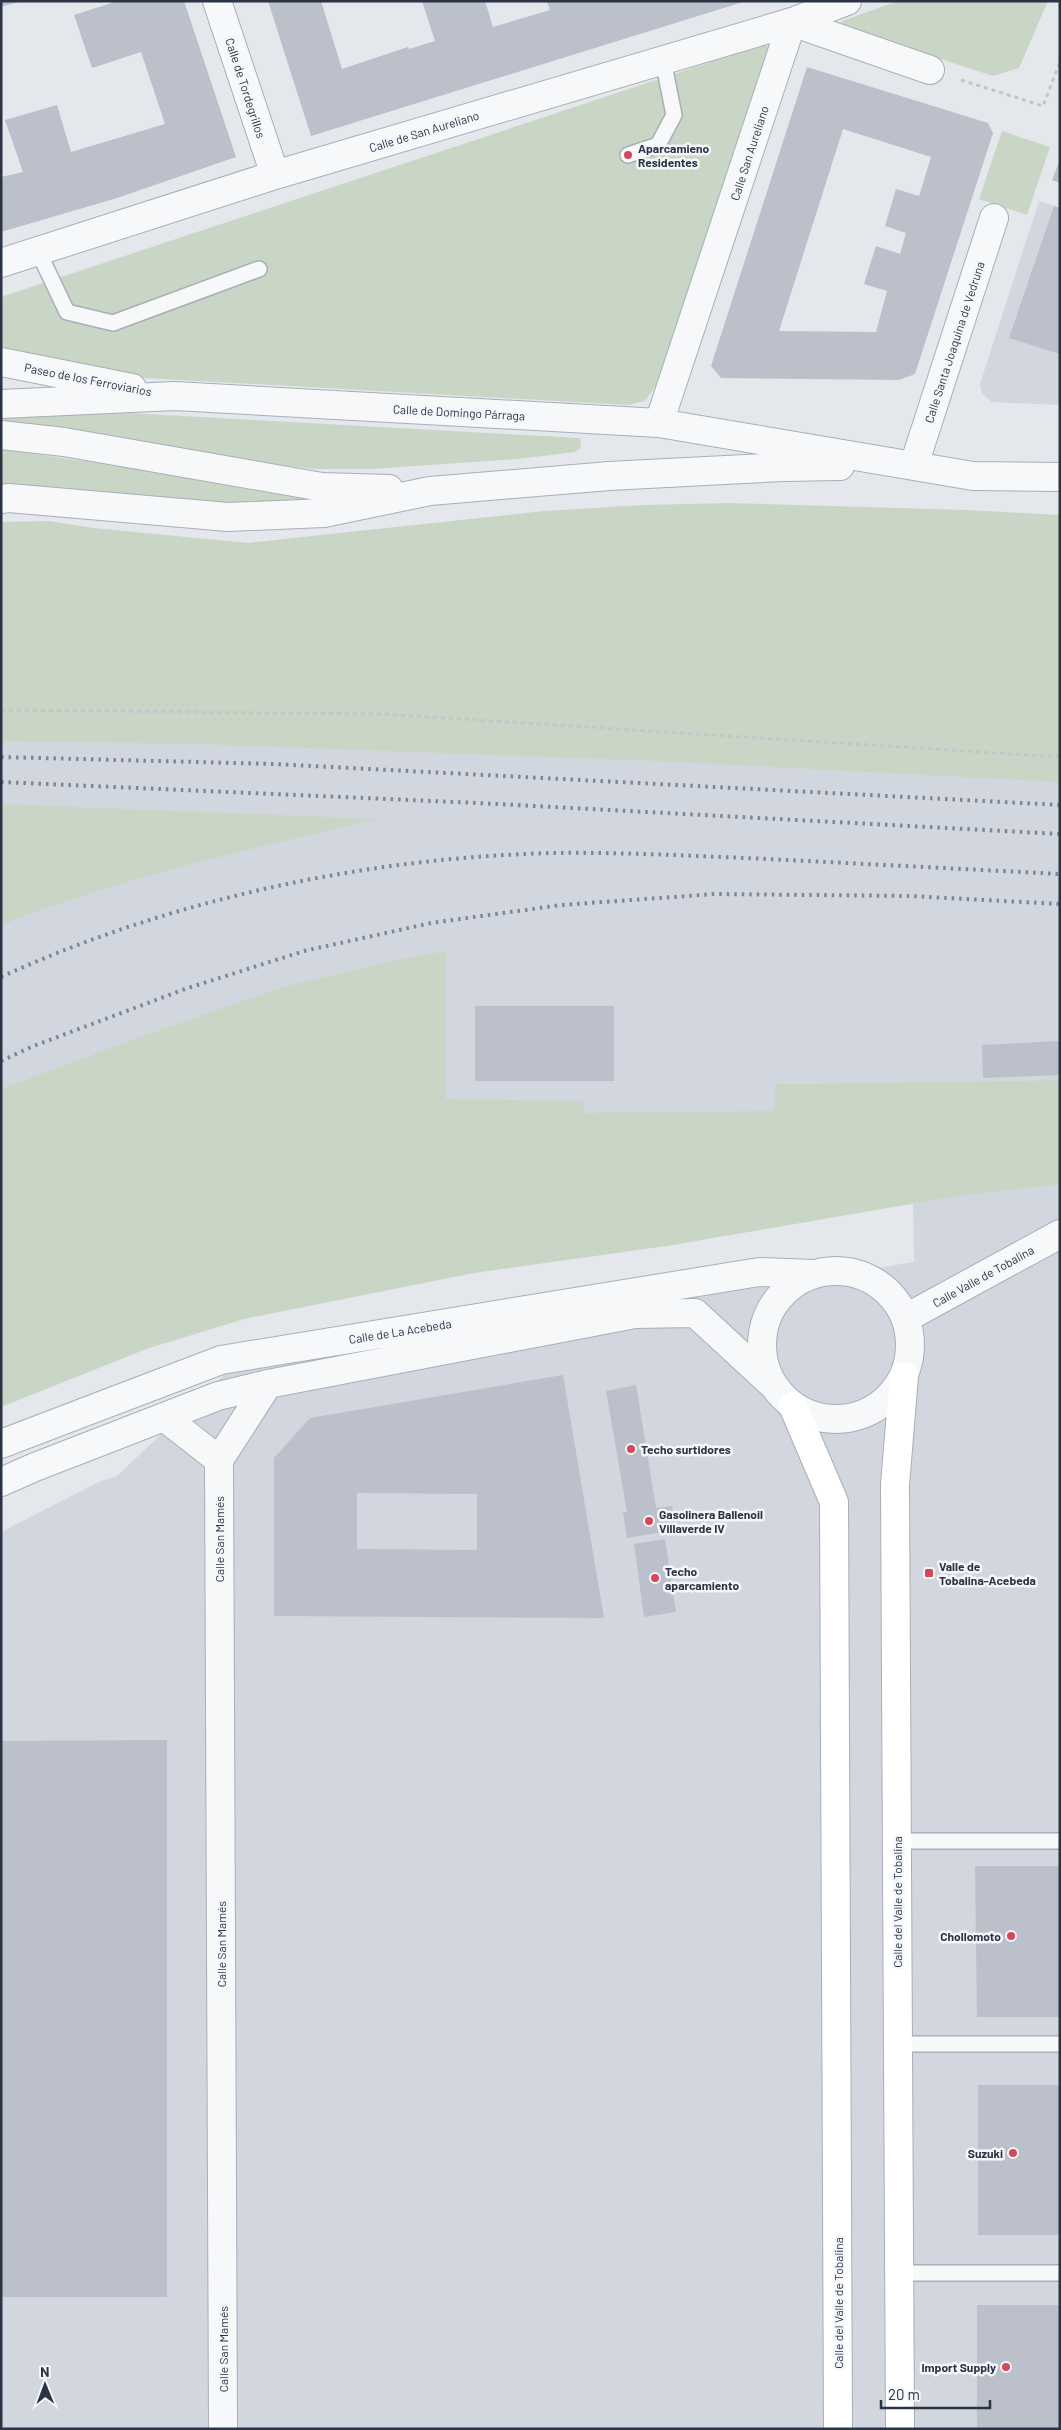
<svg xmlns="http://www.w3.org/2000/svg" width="1061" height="2430" viewBox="0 0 1061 2430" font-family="Barlow,sans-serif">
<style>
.built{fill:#d2d6de}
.green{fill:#c9d6c5}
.building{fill:#bbc0ca;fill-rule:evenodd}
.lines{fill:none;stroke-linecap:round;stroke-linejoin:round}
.lane-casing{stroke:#a9aeb7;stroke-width:18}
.street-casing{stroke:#a9aeb7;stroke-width:30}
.secondary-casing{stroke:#a9aeb7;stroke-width:30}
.path{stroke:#c2c5cb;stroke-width:3;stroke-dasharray:4 4;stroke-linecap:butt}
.lane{stroke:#f7f8fa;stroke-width:15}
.street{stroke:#f7f8fa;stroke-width:28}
.secondary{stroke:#fff;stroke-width:28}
.rail{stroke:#7d8696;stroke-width:4;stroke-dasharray:2.5 5;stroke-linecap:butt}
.poi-dot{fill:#d1495b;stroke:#f4f6f9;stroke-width:2}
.labels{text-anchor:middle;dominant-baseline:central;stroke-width:5;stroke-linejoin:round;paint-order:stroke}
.street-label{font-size:12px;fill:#2b3445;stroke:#f4f6f9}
.poi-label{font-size:12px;font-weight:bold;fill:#2b3445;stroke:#f4f6f9;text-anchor:start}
</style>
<rect width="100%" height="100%" fill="#e4e7ec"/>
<path class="built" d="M1039,201L1060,208V405L992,402L982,394L980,384Z
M1,670L1060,709V1080L776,1084L775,1126L1,1213Z
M912,1131L1060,1134V2429H1V1532L101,1481L117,1476L226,1373L914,1262Z"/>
<path class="green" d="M898,1H1048L1019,68L993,76L841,27L842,21Z
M765,44L769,48L657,384L645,401L628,405L129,377L1,350V297Z
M1002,131L1050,147L1027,215L979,199Z
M55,409L580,438L581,448L575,452L518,459L371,469H314L263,463L69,429L1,423V411Z
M1,449L132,468L245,489L303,495V500C258,516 199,502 153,497C102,491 52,487 1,487Z
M729,503L967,510L1060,515V782L656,761L199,744L1,741V522L48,521L94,528L248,543L544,511L643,505Z
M1,804L377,819C251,849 123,877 1,925Z
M446,951V1099L583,1101L584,1113L775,1111V1084L1060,1080V1184L957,1196L673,1245L474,1273L244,1319L149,1348L1,1407V1089L129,1041L283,987L397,960Z"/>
<path class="building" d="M1,1H18V2L1,7Z
M118,1H184L236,157L117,198L1,232V177L23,172L5,120L57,105L71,152L165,124L141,52L92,68L74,15Z
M268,1H321L342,69L408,47L409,49L435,41L422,1H485L493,27L550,10L547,1L743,2L311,136Z
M807,67L988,123L993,133L915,374L899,380L721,378L711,366ZM843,129L931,157L919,196L896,189L885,226L906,233L900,254L876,246L864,284L887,291L876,332L779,331Z
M1060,160V183L1052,180Z
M1054,206L1060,208V354L1009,338Z
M475,1006H614V1081H475Z
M1060,1041V1075L983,1078L982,1045Z
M563,1375L604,1618L274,1616V1458L310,1418ZM357,1493L477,1494V1550L357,1549Z
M636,1385L656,1508L672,1506L675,1530L627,1538L623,1512H627L606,1391Z
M665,1539L676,1612L644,1617L634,1544Z
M167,1740V2297H1V1741Z
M975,1866H1060V2017H977Z
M978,2085H1060V2235H978Z
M977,2305H1060V2429H977Z"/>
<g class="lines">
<g class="lane-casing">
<path id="lane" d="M628,155L658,145L674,115L663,60
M38,251L67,312L113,323L259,269
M897,1841H1060
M898,2044H1060
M899,2273H1060"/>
</g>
<g class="street-casing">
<path id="street" d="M217,1L275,175
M1,263L275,175L792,22L847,1
M1,362L132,388
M1,404L175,396L659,423L973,476L1060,477
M659,423L792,22L930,70
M1,435L64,442L322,487L389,489
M914,465L994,218
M1,499L9,498L228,517L324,513L430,491L609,476L783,467L840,466
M762 1345a74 74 0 1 1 148 0a74 74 0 1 1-148 0Z
M906,1318L1060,1234
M164,1417L219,1460
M1,1444L221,1360L759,1272L813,1274
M1,1482L35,1467L218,1396L268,1384L635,1314L695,1313L773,1385
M223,2429L219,1460L268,1384"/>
</g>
<g class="secondary-casing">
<path id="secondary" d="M793,1406L834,1502L838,2429
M900,2429L895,1485L904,1376"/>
</g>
<path class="path" d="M961,80L1043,106L1060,62
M1,710L382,714L1060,757"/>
<use href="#lane" class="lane"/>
<use href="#street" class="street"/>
<use href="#secondary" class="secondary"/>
<path class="rail" d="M1,757L274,764L1060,805
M1,782L478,803L1060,834
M1,977C172,899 364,858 552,853C624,852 696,856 768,859C865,864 963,869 1060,874
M1,1061L31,1047L185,989L304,951L431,923L561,905L715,894L910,896L1060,904"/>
</g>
<g class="poi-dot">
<circle cx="628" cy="155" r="5"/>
<circle cx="631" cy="1449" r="5"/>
<circle cx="649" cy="1521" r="5"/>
<rect x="924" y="1568" width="10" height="10" rx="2.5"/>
<circle cx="655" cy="1578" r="5"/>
<circle cx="1011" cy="1936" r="5"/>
<circle cx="1013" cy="2153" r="5"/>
<circle cx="1006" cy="2367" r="5"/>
</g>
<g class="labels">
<g class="street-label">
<text transform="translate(246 88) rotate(72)">Calle de Tordegrillos</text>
<text transform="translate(424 131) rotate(-17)">Calle de San Aureliano</text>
<text transform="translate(749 153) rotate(-72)">Calle San Aureliano</text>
<text transform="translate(954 342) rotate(-72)">Calle Santa Joaquina de Vedruna</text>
<text transform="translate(88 379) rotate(11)">Paseo de los Ferroviarios</text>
<text transform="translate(459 412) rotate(3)">Calle de Domingo Párraga</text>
<text transform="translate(983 1276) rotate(-29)">Calle Valle de Tobalina</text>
<text transform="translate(400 1331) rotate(-9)">Calle de La Acebeda</text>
<text transform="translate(219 1539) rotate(-90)">Calle San Mamés</text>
<text transform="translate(897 1902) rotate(-90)">Calle del Valle de Tobalina</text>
<text transform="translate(221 1944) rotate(-90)">Calle San Mamés</text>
<text transform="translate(838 2303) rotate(-90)">Calle del Valle de Tobalina</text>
<text transform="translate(223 2349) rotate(-90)">Calle San Mamés</text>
</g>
<g class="poi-label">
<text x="638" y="148">Aparcamieno<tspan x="638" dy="14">Residentes</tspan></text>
<text x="641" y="1449">Techo surtidores</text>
<text x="659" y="1514">Gasolinera Ballenoil<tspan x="659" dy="14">Villaverde IV</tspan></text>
<text x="939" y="1566">Valle de<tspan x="939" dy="14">Tobalina-Acebeda</tspan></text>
<text x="665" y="1571">Techo<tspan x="665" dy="14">aparcamiento</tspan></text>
<text x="1001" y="1936" text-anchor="end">Chollomoto</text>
<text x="1003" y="2153" text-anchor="end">Suzuki</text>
<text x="996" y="2367" text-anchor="end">Import Supply</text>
</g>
</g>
<rect width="1061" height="2430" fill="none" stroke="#2b3445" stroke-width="5"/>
<g transform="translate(45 2385) rotate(359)" stroke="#f4f6f9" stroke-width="4" paint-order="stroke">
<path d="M0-4L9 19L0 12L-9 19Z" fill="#2b3445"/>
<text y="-8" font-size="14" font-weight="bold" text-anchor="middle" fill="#2b3445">N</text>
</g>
<path d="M881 2400v8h109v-8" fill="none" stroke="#2b3445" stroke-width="2.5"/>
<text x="888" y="2400" font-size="15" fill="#2b3445" stroke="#f4f6f9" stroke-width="4" paint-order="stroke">20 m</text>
</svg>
